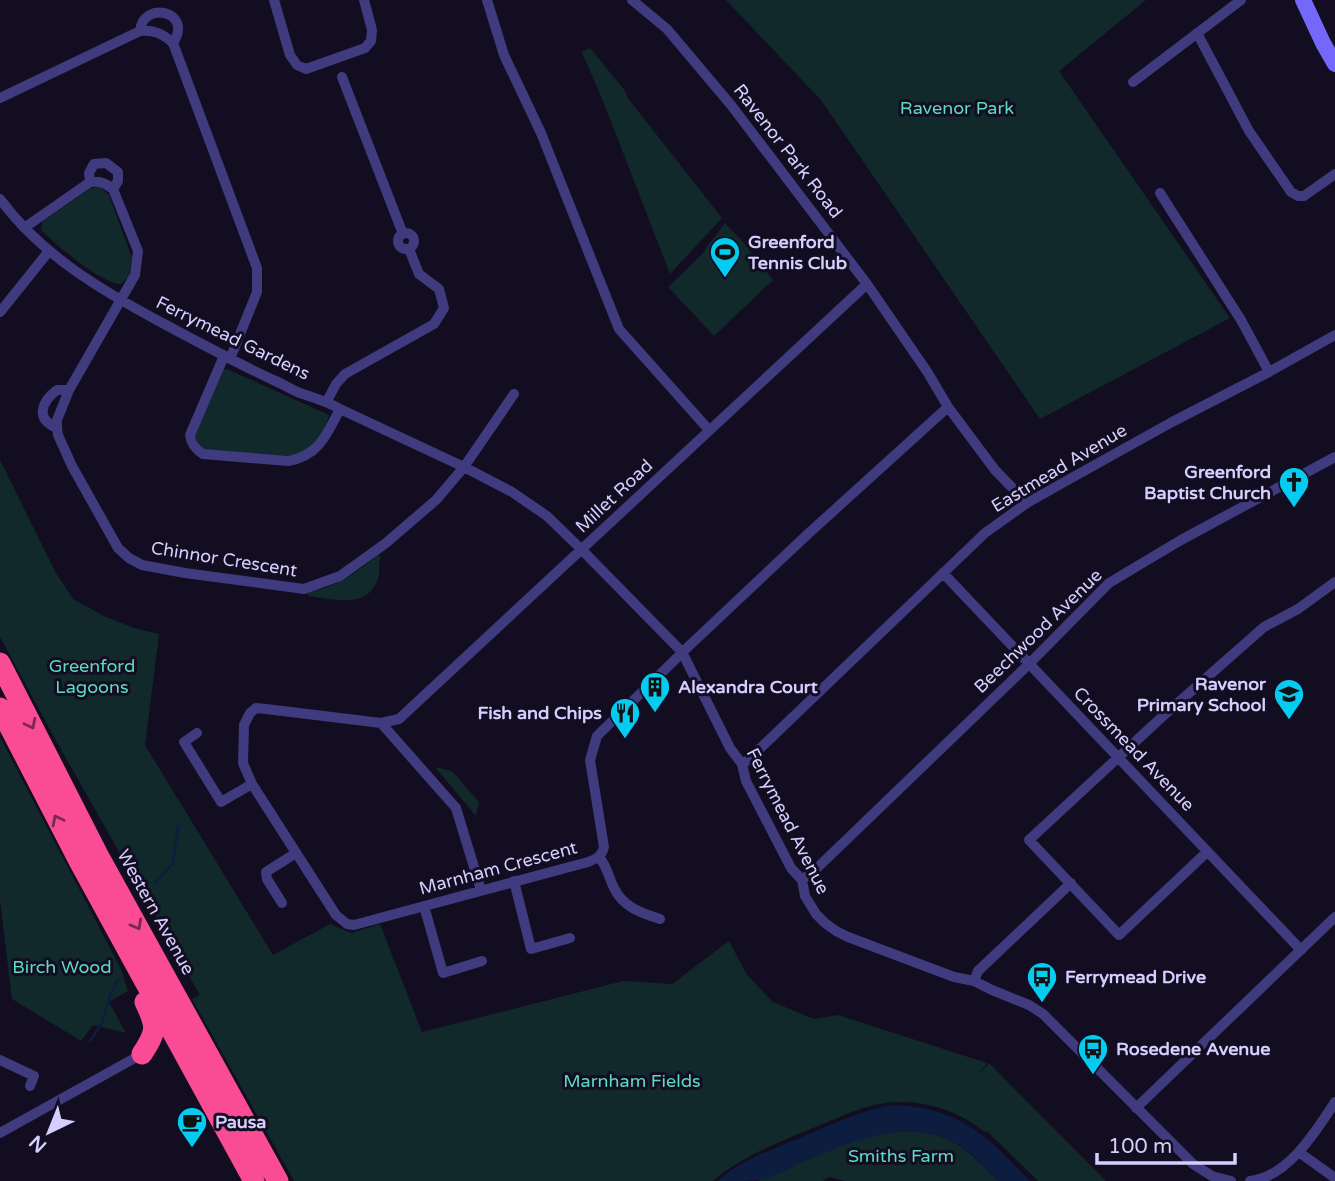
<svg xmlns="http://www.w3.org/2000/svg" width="1335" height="1181" viewBox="0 0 1335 1181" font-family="'Varela Round',sans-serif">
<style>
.green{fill:#11292a}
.water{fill:#0c1d40}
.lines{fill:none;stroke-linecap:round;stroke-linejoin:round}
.stream{stroke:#0c1d40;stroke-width:2.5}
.street{stroke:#403a7e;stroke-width:10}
.secondary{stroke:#7468fb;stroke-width:16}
.highway{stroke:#fa4c95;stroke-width:21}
.oneway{stroke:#7a2955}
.labels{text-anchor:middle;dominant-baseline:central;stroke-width:6;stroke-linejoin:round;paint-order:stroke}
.park-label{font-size:18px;fill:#5cdbc3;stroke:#120d20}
.street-label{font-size:18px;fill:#d6cefe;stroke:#120d20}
.poi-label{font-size:18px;font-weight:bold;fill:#d6cefe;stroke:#120d20;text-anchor:start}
</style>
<rect width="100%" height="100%" fill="#120d20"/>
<path class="green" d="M726,0H1146L1059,71L1230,318L1040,419L821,100Z
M590,48L626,92L627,97L722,218L670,274L605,106L582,52Z
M100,187L109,195L132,258L129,276L121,284C100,283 56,245 41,230L42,222L91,188Z
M725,223L743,242L773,280L714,336L668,287L701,255Z
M227,369L329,415C328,421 326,425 323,431C308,460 285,457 256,454C240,453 223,451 206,450C198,445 196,441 195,432L223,370Z
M0,460L56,573L73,599L104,616L134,628L159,634L145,745L273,955L330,924L351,933L380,924L422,1032L623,981L672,984L729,941L747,975L773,1002L814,1019L838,1015L987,1063L978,1075L989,1063L1106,1181H1038L987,1131L985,1132C951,1105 906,1094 863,1108C845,1114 826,1123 808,1130C774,1144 741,1157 713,1181H294L192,999L200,995L54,737L0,637Z
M378,555L381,557C377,567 381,570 378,579C367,610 333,599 308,596V592C339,586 354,574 378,555Z
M0,737L121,969L128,991L109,1002L126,1033L93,1025L81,1041L12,999L0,900Z
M435,767L452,771L479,802L476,816Z
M898,1129C912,1131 928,1132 942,1137C965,1145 981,1164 998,1181H845L829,1177L823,1181H758L843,1140Z"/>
<path class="water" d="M892,1105C959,1107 986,1135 1030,1181H998C988,1171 979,1160 967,1151C918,1112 856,1140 805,1161C791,1167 776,1177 761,1180C749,1181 732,1181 718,1181C739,1161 769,1151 795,1140C826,1127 858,1111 892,1105Z"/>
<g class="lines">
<path class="stream" d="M155,883L173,863L178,827
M90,1041L102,1023L110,995L118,979"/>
<path class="street" d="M274,0L290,55L297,65L306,69L365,48L371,41L372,30L364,0
M487,0L504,55L541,133L619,329L709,430
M632,0L667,29L731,105L867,284L928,373L948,407L995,470L1027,503
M140,31C143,0 194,11 173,43
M1197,33L1249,131L1291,192L1298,196H1304L1335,174
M342,77L403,234
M1133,82L1241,0
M0,98L140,31C154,30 162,33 173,43L257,268V292L230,359
M90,182L89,173L94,164L106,163L118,172V181L113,189
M1160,193L1241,320L1269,372
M0,199C42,256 104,292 166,325C200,343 235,362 271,379C281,383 290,389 300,393C314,398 327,401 340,409L464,467L512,492L547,516L582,550L682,652L730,748L742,764L746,781L791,868L802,880L805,896L816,914L825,923L836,931L848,937L954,977L974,981L992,990L1029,1005L1043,1014L1193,1164L1212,1176L1231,1181
M24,228L90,182C100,181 105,183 113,189L138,251L135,275L69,390L57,420V428L58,435L72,466L118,548L129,558L142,565L185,573L304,589L340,576L386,543L436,500L464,467L514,394
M398 241a8 8 0 1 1 16 0a8 8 0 1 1-16 0Z
M867,284L399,719L381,723L266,709L256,708L250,713L244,725L243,763L252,784L336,915L347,924L354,925L588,862C596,859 602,856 604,847L590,760L597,736L690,645L809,533L948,407
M0,312L49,251
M224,356L190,435C191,444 195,449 203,454L288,461C319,456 327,434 340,409
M327,401L336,384L345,374L434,324L444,308L439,289L419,274L409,249
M57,428C35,419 41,402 57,390H69
M943,573L1301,950
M381,723L456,808L481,890
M197,733L184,742L221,802L252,784
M742,764L748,760L985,533L1027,503L1075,476L1172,422L1269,372L1335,335
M1207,852L1119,935L1029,840L1163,716L1264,627L1298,609L1335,582
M599,857C608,868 608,876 614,888C623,907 641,913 660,919
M802,880L815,870L1029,664L1109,583L1181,540L1335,457
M514,881L531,949L570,938
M282,903L267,879L266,872L296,853
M424,906L443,973L482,961
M974,981L978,971L1071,883
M0,1060L34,1076L30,1086
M1136,1108L1335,917
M0,1133L142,1054
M1300,1153L1335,1178
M1250,1181C1288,1177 1316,1131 1335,1102"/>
<path class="secondary" d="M1303,0L1323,43L1335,64"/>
<path class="highway" d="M0,663L98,855L278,1181
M0,708L79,861L254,1181
M142,1054C157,1031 157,1027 145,1002"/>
</g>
<defs><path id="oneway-chevron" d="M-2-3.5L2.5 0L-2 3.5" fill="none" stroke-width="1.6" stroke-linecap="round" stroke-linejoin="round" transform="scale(1.75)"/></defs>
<g class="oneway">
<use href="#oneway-chevron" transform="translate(31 724) rotate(63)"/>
<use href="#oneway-chevron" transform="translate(57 820) rotate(-117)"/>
<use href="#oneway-chevron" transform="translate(137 925) rotate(61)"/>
</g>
<defs>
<g id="stadium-pin" transform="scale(1.575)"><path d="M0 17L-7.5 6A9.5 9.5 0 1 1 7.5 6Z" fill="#06cbf1" stroke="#120d20"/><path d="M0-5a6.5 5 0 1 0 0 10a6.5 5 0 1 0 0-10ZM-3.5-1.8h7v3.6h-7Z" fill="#111"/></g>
<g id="church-pin" transform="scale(1.575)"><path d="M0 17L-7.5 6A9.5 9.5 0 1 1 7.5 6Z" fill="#06cbf1" stroke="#120d20"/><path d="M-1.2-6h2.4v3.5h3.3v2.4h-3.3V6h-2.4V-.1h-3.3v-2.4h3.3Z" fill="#111"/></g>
<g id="building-pin" transform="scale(1.575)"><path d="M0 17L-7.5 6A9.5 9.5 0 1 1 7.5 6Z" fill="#06cbf1" stroke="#120d20"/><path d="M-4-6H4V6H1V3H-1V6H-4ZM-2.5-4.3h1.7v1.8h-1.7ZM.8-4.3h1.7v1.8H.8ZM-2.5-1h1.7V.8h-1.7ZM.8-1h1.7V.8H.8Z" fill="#111"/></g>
<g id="school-pin" transform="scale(1.575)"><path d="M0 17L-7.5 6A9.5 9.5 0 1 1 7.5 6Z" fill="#06cbf1" stroke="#120d20"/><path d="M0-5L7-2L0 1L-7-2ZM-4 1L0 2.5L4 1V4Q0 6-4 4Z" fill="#111"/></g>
<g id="restaurant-pin" transform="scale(1.575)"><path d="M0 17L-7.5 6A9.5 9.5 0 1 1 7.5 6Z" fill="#06cbf1" stroke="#120d20"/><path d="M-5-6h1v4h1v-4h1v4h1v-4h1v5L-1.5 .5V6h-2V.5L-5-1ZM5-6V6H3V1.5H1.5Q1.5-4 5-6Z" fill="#111"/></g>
<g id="bus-pin" transform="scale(1.575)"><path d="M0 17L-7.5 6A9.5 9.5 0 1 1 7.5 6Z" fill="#06cbf1" stroke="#120d20"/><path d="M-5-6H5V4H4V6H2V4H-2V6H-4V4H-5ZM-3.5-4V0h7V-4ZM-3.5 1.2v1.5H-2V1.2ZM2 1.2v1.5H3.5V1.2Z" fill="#111"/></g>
<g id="cafe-pin" transform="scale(1.575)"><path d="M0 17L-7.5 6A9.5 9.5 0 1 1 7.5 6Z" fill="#06cbf1" stroke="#120d20"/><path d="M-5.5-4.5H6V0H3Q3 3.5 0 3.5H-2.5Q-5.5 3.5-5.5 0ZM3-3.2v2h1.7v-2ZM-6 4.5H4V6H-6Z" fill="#111"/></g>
</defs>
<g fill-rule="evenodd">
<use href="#stadium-pin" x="725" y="252"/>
<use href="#church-pin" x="1294" y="482"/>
<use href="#building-pin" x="655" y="687"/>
<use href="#school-pin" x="1289" y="694"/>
<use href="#restaurant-pin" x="625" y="713"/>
<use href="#bus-pin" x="1042" y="977"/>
<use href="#bus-pin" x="1093" y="1049"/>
<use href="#cafe-pin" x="192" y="1122"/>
</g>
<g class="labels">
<g class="park-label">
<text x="957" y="108">Ravenor Park</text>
<text x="92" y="666">Greenford<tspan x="92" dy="21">Lagoons</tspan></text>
<text x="62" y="967">Birch Wood</text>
<text x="632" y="1081">Marnham Fields</text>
<text x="901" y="1156">Smiths Farm</text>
</g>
<g class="street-label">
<text transform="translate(788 151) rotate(52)">Ravenor Park Road</text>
<text transform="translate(233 338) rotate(26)">Ferrymead Gardens</text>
<text transform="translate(1059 468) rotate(-31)">Eastmead Avenue</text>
<text transform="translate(614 496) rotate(-43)">Millet Road</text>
<text transform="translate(224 559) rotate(9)">Chinnor Crescent</text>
<text transform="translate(1038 631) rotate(-44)">Beechwood Avenue</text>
<text transform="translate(1134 749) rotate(46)">Crossmead Avenue</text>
<text transform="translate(788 821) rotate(63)">Ferrymead Avenue</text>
<text transform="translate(498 868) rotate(-15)">Marnham Crescent</text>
<text transform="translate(156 912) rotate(61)">Western Avenue</text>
</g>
<g class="poi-label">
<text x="748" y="242">Greenford<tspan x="748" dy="21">Tennis Club</tspan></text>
<text x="1271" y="472" text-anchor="end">Greenford<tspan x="1271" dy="21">Baptist Church</tspan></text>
<text x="1266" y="684" text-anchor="end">Ravenor<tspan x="1266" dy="21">Primary School</tspan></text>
<text x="678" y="687">Alexandra Court</text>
<text x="602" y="713" text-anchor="end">Fish and Chips</text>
<text x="1065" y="977">Ferrymead Drive</text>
<text x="1116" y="1049">Rosedene Avenue</text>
<text x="215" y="1122">Pausa</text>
</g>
</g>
<g transform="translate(49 1132) rotate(223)" stroke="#120d20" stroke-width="5" paint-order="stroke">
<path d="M0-5L12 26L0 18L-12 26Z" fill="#d6cefe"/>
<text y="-10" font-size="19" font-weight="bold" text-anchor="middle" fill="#d6cefe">N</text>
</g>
<path d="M1097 1153v10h138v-10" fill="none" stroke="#d6cefe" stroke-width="3.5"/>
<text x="1108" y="1153" font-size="21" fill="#d6cefe" stroke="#120d20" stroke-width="5" paint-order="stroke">100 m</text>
</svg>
